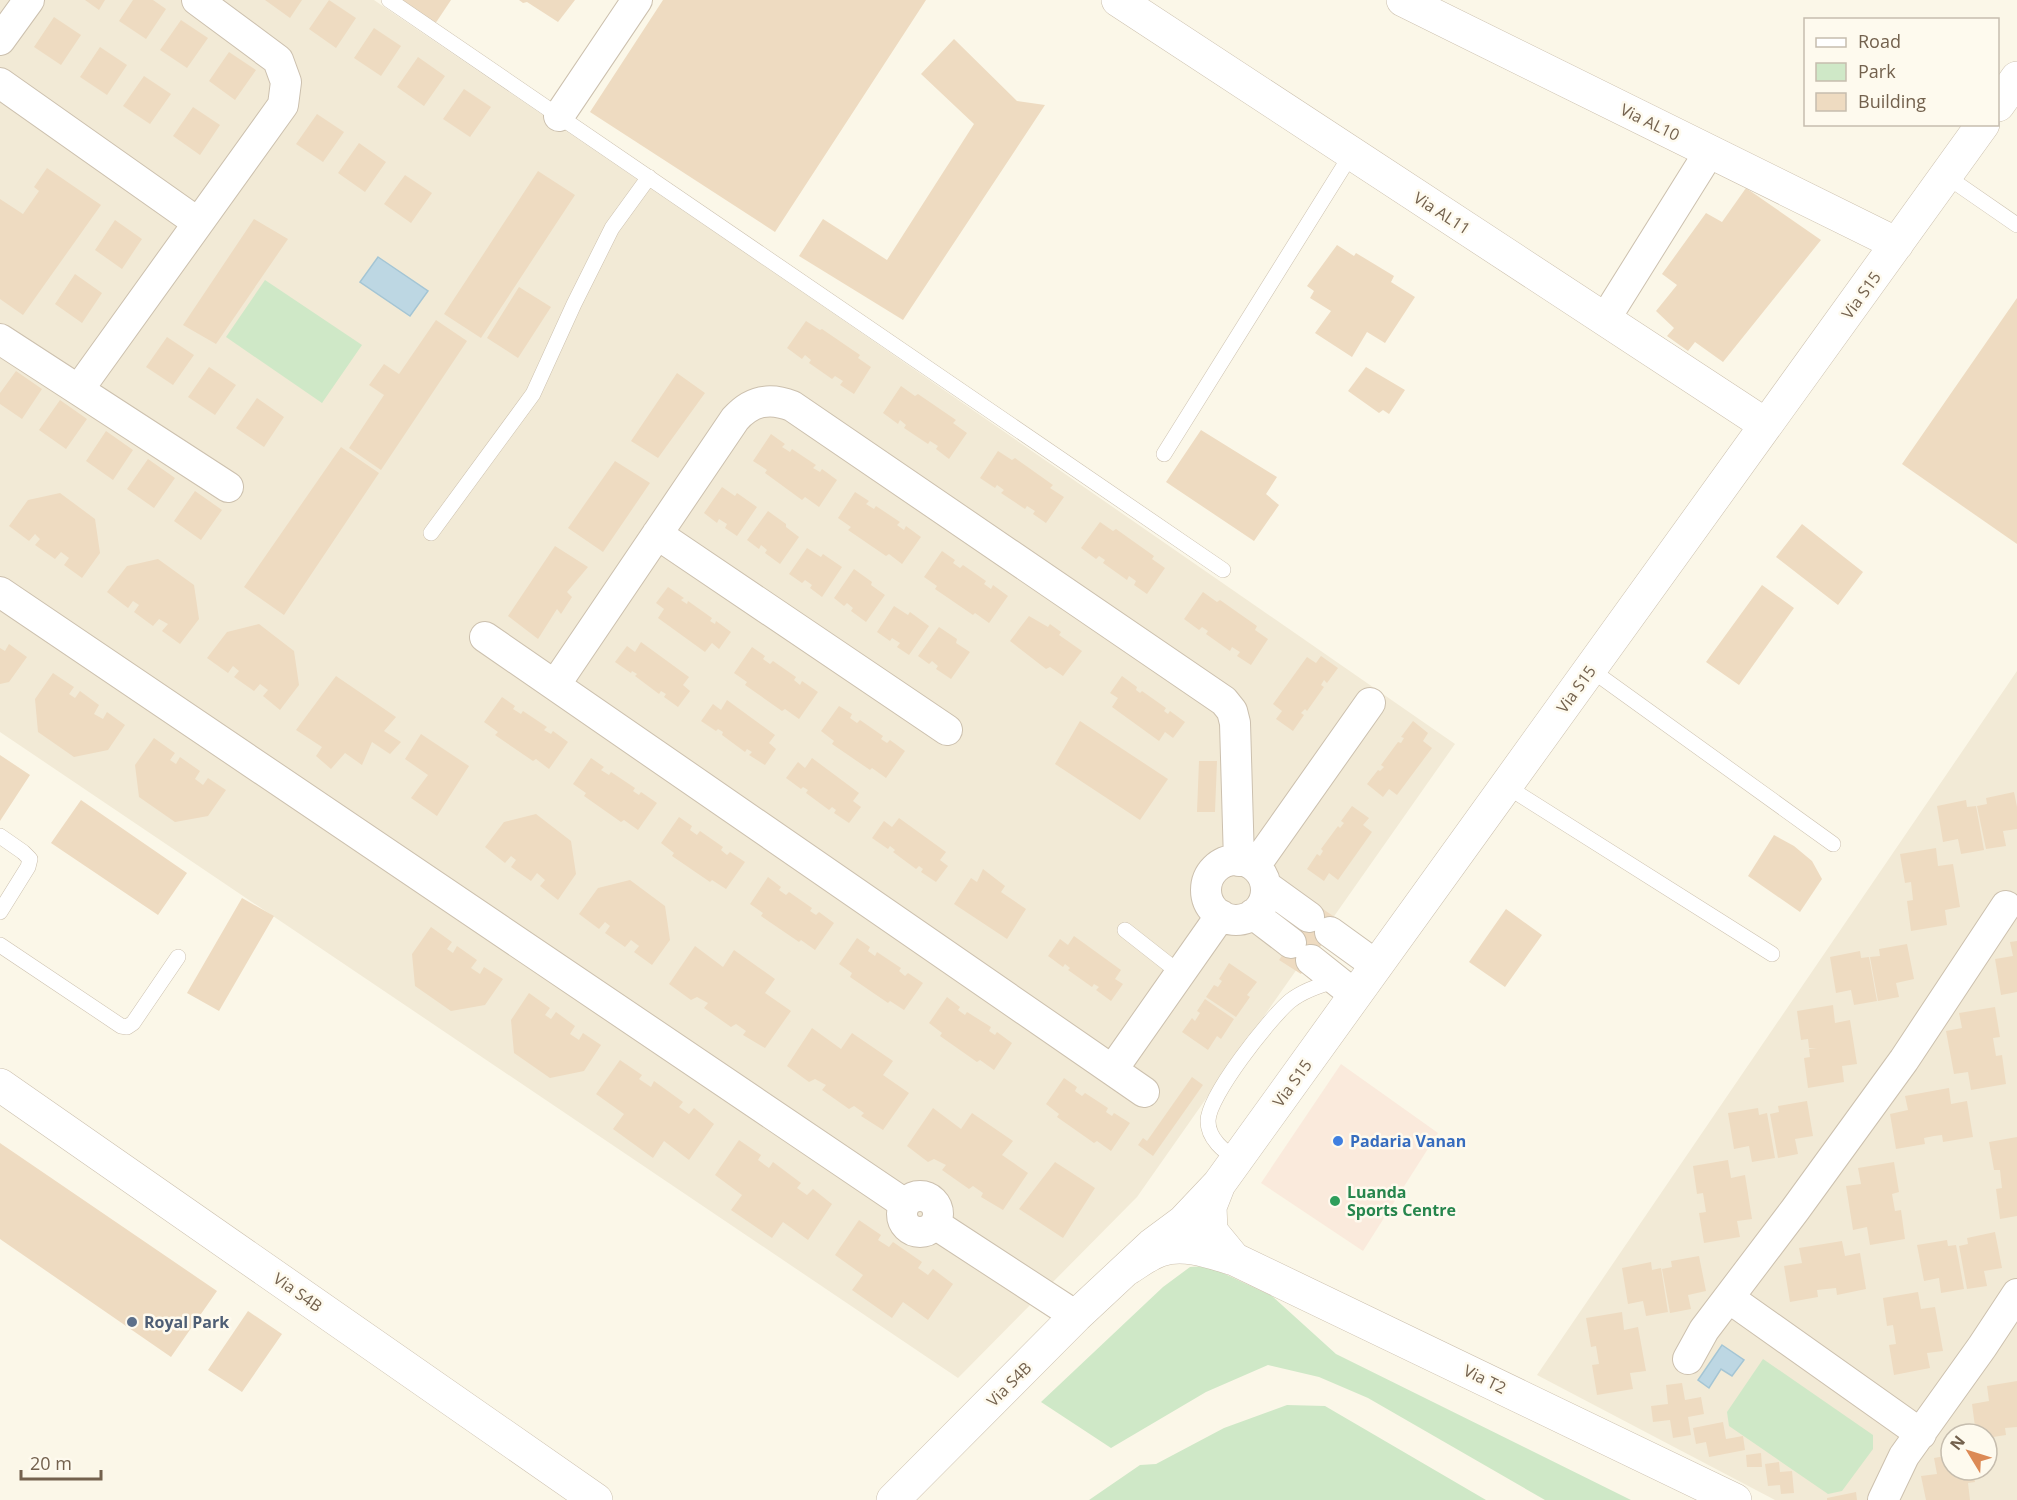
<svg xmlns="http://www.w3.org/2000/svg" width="2017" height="1500" viewBox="0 0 2017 1500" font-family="'Open Sans',sans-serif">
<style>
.residential{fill:#f2ead6;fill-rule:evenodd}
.commercial{fill:#faeadc}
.green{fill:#cfe8c7}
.water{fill:#bdd7e3;stroke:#a4c5d4;stroke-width:1.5}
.building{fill:#eedbc1}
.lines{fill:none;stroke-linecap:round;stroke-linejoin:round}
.service-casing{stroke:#ccc0ae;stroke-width:16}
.minor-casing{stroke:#ccc0ae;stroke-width:32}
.tertiary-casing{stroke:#ccc0ae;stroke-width:34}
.service{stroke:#fff;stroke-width:15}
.minor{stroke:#fff;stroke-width:30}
.tertiary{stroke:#fff;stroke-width:33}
.shop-dot{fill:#3f7fe0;stroke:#fefaee;stroke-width:2}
.leisure-dot{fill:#2e9e5b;stroke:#fefaee;stroke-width:2}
.service-dot{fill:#5c6f8a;stroke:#fefaee;stroke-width:2}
.labels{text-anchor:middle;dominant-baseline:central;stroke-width:5;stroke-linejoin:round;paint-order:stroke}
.street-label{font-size:16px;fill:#73614d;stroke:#fefaee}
.shop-label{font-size:16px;font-weight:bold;fill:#366cbe;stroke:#fefaee;text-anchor:start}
.leisure-label{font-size:16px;font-weight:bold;fill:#27864d;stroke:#fefaee;text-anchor:start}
.service-label{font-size:16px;font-weight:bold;fill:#4e5e75;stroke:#fefaee;text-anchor:start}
</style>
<rect width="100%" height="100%" fill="#fbf7e8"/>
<path class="residential" d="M0,0H374L801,291L1455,744L1137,1197L958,1378L0,732Z
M2017,671V1500H1775L1537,1375ZM1951,1434H1987V1470H1951Z"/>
<path class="commercial" d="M1341,1064L1438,1133L1363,1251L1261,1183Z"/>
<path class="green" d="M265,280L362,345L322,403L226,337Z
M1208,1266L1272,1296L1336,1354L1631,1500H1545L1368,1398L1319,1377L1268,1365L1206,1392L1111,1448L1041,1402L1163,1287L1190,1267Z
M1763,1359L1873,1435V1449L1842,1491L1828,1494L1729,1426L1727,1412Z
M1287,1405L1325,1406L1486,1500H1089L1140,1465L1156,1464L1224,1428Z"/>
<path class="water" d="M378,257L428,291L410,316L360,282Z
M1722,1345L1744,1360L1732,1376L1721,1369L1709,1388L1698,1380Z"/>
<path class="building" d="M85,0H105L99,10Z
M133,0H153L166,9L146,39L119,21Z
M265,0H302L290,18Z
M329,0L356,18L336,48L309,29Z
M399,0H451L435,24Z
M519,0H575L558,22L527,2L523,3Z
M663,0H926L775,232L590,112Z
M54,17L81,35L61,65L34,47Z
M181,20L208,38L187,68L160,50Z
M374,28L401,46L381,76L354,58Z
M954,39L1017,101L1045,105L903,320L799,256L823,219L887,260L974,124L921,74Z
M100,47L127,65L107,95L80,77Z
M229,52L256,70L235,100L209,81Z
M418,57L445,76L424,106L397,87Z
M144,76L171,94L150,124L123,106Z
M464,89L491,107L470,137L443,119Z
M193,107L220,125L200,155L173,136Z
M317,114L344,132L323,162L296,144Z
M359,143L386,162L365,192L338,173Z
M47,168L101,205L23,315L0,299V199L23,214L39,191L34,187Z
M538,171L575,195L481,338L444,314Z
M405,175L432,193L411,223L384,204Z
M1746,188L1821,240L1723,362L1695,342L1688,351L1667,336L1674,328L1656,311L1677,285L1662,274L1706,213L1722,222Z
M254,219L288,239L216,344L183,325Z
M115,220L142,239L122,269L95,250Z
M1337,245L1354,256L1356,253L1394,276L1391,282L1415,297L1385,343L1367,332L1352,357L1315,333L1331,311L1310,298L1314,291L1307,286Z
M75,274L102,293L82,323L55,304Z
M519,287L551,307L518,358L487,338Z
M2017,298V544L1902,464Z
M436,320L467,341L381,470L349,448L384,395L369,385L384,364L399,374Z
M806,321L820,330L822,329L860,355L858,358L871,367L854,394L840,385L843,381L835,376L832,379L809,363L811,360L805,355L802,359L787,348Z
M167,337L194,355L173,385L146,367Z
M209,367L236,385L215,415L188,397Z
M1366,367L1405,390L1389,414L1383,410L1379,413L1348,391Z
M16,371L42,389L22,419L0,404V393Z
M677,373L705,393L658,458L631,441Z
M901,386L915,396L918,394L956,420L953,423L967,433L949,459L936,449L938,446L930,441L928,444L904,428L906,425L900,420L898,424L883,413Z
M257,398L284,417L264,447L236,428Z
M60,400L87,419L66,449L39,430Z
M1201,430L1277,477L1266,494L1279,505L1254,541L1166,482Z
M106,431L133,450L113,480L86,461Z
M771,434L785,444L782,447L790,452L792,449L816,465L813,468L820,472L822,469L837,480L819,507L805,497L802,500L765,473L767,470L753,461Z
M341,447L379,473L284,615L244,587Z
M998,451L1012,460L1015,458L1053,485L1050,488L1064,497L1046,523L1033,514L1035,511L1027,506L1025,509L1001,493L1004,490L997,485L995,488L980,478Z
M148,459L175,478L154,508L127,489Z
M615,461L650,483L603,552L568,528Z
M722,487L735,496L737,493L757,507L737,536L725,528L727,524L719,519L717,523L704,513Z
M195,491L222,510L201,540L174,521Z
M855,492L869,501L866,504L874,509L876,506L900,522L897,525L904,530L906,526L921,537L902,564L889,554L886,556L848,530L851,527L838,518Z
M60,493L95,519L100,553L82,578L64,565L69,558L61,552L55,559L35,545L40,539L35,534L29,541L9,526L28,500Z
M768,511L786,524V527L799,537L780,564L765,553L767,550L761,545L759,549L747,540Z
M1100,522L1113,531L1116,529L1154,556L1152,559L1165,568L1147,594L1134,585L1136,581L1129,576L1127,580L1103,563L1105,560L1099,556L1096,559L1081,548Z
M1802,524L1863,572L1838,605L1776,557Z
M555,546L588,567L567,592L572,597L561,614L557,609L538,639L508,616Z
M807,548L821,557L823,554L842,567L822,597L810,588L812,585L805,580L802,583L789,574Z
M942,551L955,560L953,563L960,568L963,565L986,581L984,584L991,589L993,585L1008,596L989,623L975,613L973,615L935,589L937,586L924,577Z
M158,559L194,585L199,619L180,644L162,631L168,624L159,619L153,626L134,612L139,605L133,601L128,608L107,592L127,566Z
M854,569L872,582L871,585L885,595L866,622L851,611L853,608L847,603L844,606L834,598Z
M1762,585L1794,608L1739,685L1706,662Z
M668,587L684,598L681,600L687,604L688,601L712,618L710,621L715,624L716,621L731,632L719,649L712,643L705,652L658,618L664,609L656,603Z
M1203,592L1217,602L1220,600L1257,626L1255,630L1268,639L1251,665L1237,656L1240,652L1232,647L1230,651L1206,634L1208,631L1202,627L1199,630L1184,619Z
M894,606L908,615L910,612L929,626L909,655L897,647L900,643L892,638L890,641L877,632Z
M1029,616L1048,627L1050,624L1061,632L1059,635L1082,651L1063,676L1050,667L1046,669L1010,641Z
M259,624L294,651L299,685L280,710L263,696L268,690L260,684L254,691L234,677L239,671L233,666L228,673L207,658L227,632Z
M939,627L957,639L956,643L970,652L951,679L936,669L938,666L932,661L929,664L918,656Z
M641,642L689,677L683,685L690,691L678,707L664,697L666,694L661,691L659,694L635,676L637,674L632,671L631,673L615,662L627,646L635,652Z
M9,644L27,657L9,682L0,684V648L5,651Z
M752,647L765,656L763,659L770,664L773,661L796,677L794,680L800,685L802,681L818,692L799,719L785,709L782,711L745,685L747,682L734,673Z
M1321,656L1338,668L1327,683L1324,680L1321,685L1324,687L1307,711L1305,709L1301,713L1304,715L1293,731L1276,719L1282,711L1273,704L1307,657L1316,663Z
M53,673L74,687L69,694L75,698L80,691L99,705L94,714L103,719L107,712L125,725L108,750L74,757L38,732L35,699Z
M336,676L396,717L384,731L401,742L390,754L372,742L362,765L345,753L331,769L316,756L322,747L296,730Z
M1122,676L1137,687L1136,690L1140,693L1142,691L1166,708L1164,711L1168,714L1170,711L1185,722L1173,738L1165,732L1159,741L1112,707L1118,698L1110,693Z
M502,697L515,706L513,709L521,714L523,711L547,727L544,730L551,734L553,731L568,742L549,769L536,759L533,761L495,735L498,732L484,722Z
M727,700L775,735L769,743L776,749L765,765L749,755L752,752L747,749L745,752L722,735L723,732L718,729L716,731L701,721L713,704L721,710Z
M839,706L852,714L850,718L857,723L860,720L883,736L881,739L887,743L890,740L905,751L886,778L872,768L870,770L832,744L834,741L821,731Z
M1080,721L1168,779L1140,820L1055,764Z
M1413,721L1428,733L1423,741L1432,748L1397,795L1389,789L1383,797L1367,784L1378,770L1380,771L1384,767L1381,765L1398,742L1401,743L1404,738L1401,737Z
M421,734L469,766L437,816L411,798L428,775L405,759Z
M154,738L175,753L170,760L176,764L180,757L200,771L195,779L203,785L208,778L226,790L208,816L175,822L139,797L135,765Z
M0,755L30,775L0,821Z
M591,758L604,767L601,770L609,775L611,772L635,788L633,791L639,795L641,792L657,803L638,830L624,820L621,822L584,796L586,793L573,784Z
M812,758L859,793L853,801L861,807L849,823L834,813L836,810L832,807L829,810L806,793L808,790L803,787L801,789L786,778L798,762L805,768Z
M1199,761H1217L1215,812H1197Z
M2014,792L2017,807V829L2003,831L2006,846L1986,849L1977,806L1987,804L1986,798Z
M81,800L187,873L158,915L51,843Z
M1966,800L1967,807L1976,806L1984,850L1961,854L1958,839L1943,842L1937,806Z
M1352,806L1369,818L1363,825L1372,832L1338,880L1329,873L1324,881L1307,869L1317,854L1320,856L1323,851L1321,849L1338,826L1340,828L1344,823L1341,821Z
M536,814L571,841L576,874L558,900L540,886L545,880L537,873L531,881L511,867L516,860L511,856L505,863L485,847L504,822Z
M679,817L692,826L690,830L697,835L700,831L723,847L721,850L727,855L730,852L745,862L726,889L712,880L710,882L672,856L674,853L661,843Z
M899,818L946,852L940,860L948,866L936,882L921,872L923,869L919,866L916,869L893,852L895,850L890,846L888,849L872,838L884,821L892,827Z
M1774,835L1794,846L1812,861L1822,879L1800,912L1748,876Z
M1936,848L1938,866L1953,864L1960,907L1945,910L1947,925L1911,931L1907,901L1913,900L1911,882L1905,883L1900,854Z
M983,869L1005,886L1001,892L1026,909L1007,939L954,904L971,878L977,882Z
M768,877L781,887L779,890L786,895L789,892L812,908L810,911L816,915L819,912L834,923L815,950L801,940L799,942L761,916L763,913L750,904Z
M630,880L665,906L670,940L652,965L634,952L639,946L631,940L625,947L605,933L610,926L605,922L599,929L579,914L598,888Z
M242,898L274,916L219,1011L187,993Z
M1317,905L1339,920L1301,974L1279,960Z
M1506,909L1542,935L1505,987L1469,962Z
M431,927L452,942L447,949L453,953L457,946L477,960L471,968L480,974L484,967L503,979L485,1005L451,1011L415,986L412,954Z
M1074,936L1121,970L1115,979L1123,984L1111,1001L1096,990L1099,987L1094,984L1092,987L1068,970L1070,968L1065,964L1063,967L1048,956L1060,939L1068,945Z
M857,938L870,947L868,951L875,956L877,952L901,968L899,971L905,976L908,973L923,983L904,1010L890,1001L888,1003L850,977L852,973L839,964Z
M2017,941V992L2001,995L1995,959L2013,956L2010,942Z
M1907,944L1914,979L1896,983L1899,997L1878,1001L1870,957L1880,956L1879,949Z
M695,946L723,967L734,950L775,979L765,993L791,1011L765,1048L743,1035L746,1031L736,1024L731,1027L704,1008L708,1003L697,997L691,1000L669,984Z
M1860,951L1861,958L1869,957L1877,1001L1854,1005L1851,990L1836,993L1830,957Z
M1229,963L1257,982L1247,995L1250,997L1236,1017L1206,997L1214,985L1218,987L1222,981L1219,979Z
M529,993L550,1008L545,1015L551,1019L556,1012L575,1026L570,1034L579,1040L583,1033L601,1045L584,1071L550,1078L514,1053L511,1020Z
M947,997L960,1007L958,1010L965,1015L967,1012L991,1027L989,1031L995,1035L997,1032L1012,1043L994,1070L980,1060L977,1062L940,1036L942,1033L929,1023Z
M1205,999L1234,1019L1221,1039L1217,1036L1208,1050L1182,1032L1192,1018L1195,1021L1200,1013L1197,1011Z
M1833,1005L1835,1023L1850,1020L1857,1064L1842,1066L1844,1082L1808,1088L1804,1058L1810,1057L1809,1049L1817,1048H1809L1808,1039L1801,1040L1797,1011Z
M1995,1007L2000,1037L1993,1038L1996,1056L2002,1055L2006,1084L1971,1090L1968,1072L1954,1074L1946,1031L1962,1028L1959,1013Z
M812,1028L841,1049L852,1033L893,1061L883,1075L909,1093L883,1130L861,1116L864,1113L854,1106L849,1109L822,1090L826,1085L815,1079L809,1082L787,1066Z
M620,1060L642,1075L639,1079L651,1087L654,1081L683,1102L679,1107L689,1114L694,1108L714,1124L689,1160L664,1141L653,1158L613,1129L624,1114L596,1094Z
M1192,1077L1203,1085L1153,1156L1138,1145L1143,1138L1147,1141Z
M1064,1078L1077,1087L1075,1091L1082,1096L1085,1093L1108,1108L1106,1112L1112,1116L1114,1113L1130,1123L1111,1151L1097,1141L1094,1143L1057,1117L1059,1114L1046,1104Z
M1949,1088L1951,1104L1967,1101L1973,1137L1943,1142L1942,1135L1934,1136L1924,1138L1925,1144L1896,1149L1890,1114L1908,1110L1905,1096Z
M1807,1101L1813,1136L1795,1139L1798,1154L1778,1158L1770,1114L1779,1112L1778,1106Z
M933,1108L961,1129L972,1113L1013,1141L1002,1155L1028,1173L1003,1210L981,1197L983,1193L973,1186L969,1189L942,1170L946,1165L934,1159L928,1162L907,1146Z
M1758,1108L1759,1115L1767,1113L1775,1158L1752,1162L1749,1146L1734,1149L1728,1113Z
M2017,1137V1216L2000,1219L1996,1189L2002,1188L2001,1180L2000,1170H1994L1989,1142Z
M739,1140L761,1155L758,1160L769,1168L773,1162L801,1183L797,1188L807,1195L813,1189L832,1204L808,1240L783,1222L772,1238L731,1210L742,1195L715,1175Z
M0,1143L217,1291L171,1357L0,1239Z
M1728,1160L1731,1178L1745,1175L1752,1219L1737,1221L1740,1237L1704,1243L1699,1213L1706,1212L1703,1193L1697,1194L1693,1166Z
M1055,1162L1095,1188L1063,1238L1019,1209Z
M1894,1162L1899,1192L1892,1194L1895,1211L1901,1210L1905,1239L1870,1245L1867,1227L1853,1230L1846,1186L1861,1184L1858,1168Z
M859,1220L881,1235L878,1240L889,1247L893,1242L922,1262L918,1268L928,1275L933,1269L953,1284L928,1320L903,1302L892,1318L852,1290L863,1275L835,1255Z
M1995,1232L2002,1268L1984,1271L1987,1286L1967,1289L1959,1246L1968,1244L1967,1238Z
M1947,1240L1948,1246L1956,1245L1964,1289L1941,1293L1939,1278L1924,1281L1917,1245Z
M1842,1241L1845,1256L1860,1253L1866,1289L1837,1295L1836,1288L1817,1290L1818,1297L1790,1302L1784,1266L1802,1263L1799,1248Z
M1699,1256L1706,1291L1688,1295L1691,1309L1670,1313L1662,1269L1672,1267L1671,1261Z
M1651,1262L1652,1270L1661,1268L1668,1312L1646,1316L1643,1301L1628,1304L1622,1268Z
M1918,1292L1921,1309L1935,1307L1943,1351L1927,1353L1930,1368L1894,1375L1889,1345L1896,1344L1893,1325L1887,1326L1883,1298Z
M248,1311L282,1334L242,1392L208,1370Z
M1622,1312L1624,1330L1638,1327L1646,1371L1630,1373L1633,1389L1597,1395L1592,1365L1599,1364L1596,1346L1591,1347L1586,1318Z
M2017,1381V1427L2005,1428L2006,1435L1987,1438V1434H1976L1972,1404L1989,1401L1987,1386Z
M1682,1383L1685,1400L1701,1397L1704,1414L1688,1417L1691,1435L1673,1438L1670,1420L1653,1422L1651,1406L1668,1404L1666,1385Z
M1723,1422L1726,1439L1743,1436L1745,1450L1709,1457L1706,1442L1696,1444L1693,1428Z
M1761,1453L1762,1467H1747L1746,1455Z
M1951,1455V1470H1973L1975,1482L1968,1483L1970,1500H1926L1921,1476L1937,1474L1934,1458Z
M1779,1462L1780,1472L1792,1471L1794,1493L1781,1494L1780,1485L1768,1486L1765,1464Z
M1856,1492L1857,1500H1827V1498Z"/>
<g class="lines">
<g class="service-casing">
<path id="service" d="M389,0L1223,570
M1946,176L2017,225
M1164,454L1352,153
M431,533L533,394L574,304L612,228L649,177
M1590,669L1833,844
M1506,786L1772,954
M0,836L23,852L30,859L28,867L0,912
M1125,930L1181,974
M0,945L121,1026L127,1027L133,1023L178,957
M1237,1160C1224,1151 1208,1139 1208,1121C1208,1096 1270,1018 1290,1001C1304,990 1320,985 1336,981"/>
</g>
<g class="minor-casing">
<path id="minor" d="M0,40L29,0
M0,83L197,222
M559,116L637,0
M1605,319L1710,151
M0,339L228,487
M79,389L283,105L286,82L278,60L197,0
M657,534L947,730
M0,592L905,1204
M485,637L1144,1092
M555,685L735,419C751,401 769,397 792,406L1224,701L1232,711L1235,723L1239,861
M1206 890a30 30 0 1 1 60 0a30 30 0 1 1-60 0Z
M1255,866L1370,703
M1266,886L1309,917
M1253,914L1291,943
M1330,932L1377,966
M1311,960L1355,995
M1113,1069L1221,915
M902 1214a18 18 0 1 1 36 0a18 18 0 1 1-36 0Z
M935,1224L1076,1316
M1729,1298L1921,1434
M1688,1359L1704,1330L1795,1210L1904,1060L2006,906
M1883,1500L1904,1456L1982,1347L2017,1294"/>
</g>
<g class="tertiary-casing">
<path id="tertiary" d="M1118,0L1766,425
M1403,0L1897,244
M1998,105L2017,78
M0,1085L596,1500
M1234,1259L1211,1231L1210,1207L1219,1184L1983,124
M1127,1269C1137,1263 1148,1254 1160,1250C1184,1242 1211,1252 1234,1259L1735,1500
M893,1500L1076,1316L1152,1245L1183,1222L1218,1185"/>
</g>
<use href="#service" class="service"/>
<use href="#minor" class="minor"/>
<use href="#tertiary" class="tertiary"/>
</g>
<circle class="shop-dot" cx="1338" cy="1141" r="6"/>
<circle class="leisure-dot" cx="1335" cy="1201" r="6"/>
<circle class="service-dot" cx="132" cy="1322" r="6"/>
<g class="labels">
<g class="street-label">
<text transform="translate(1650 122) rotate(26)">Via AL10</text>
<text transform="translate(1442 213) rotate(33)">Via AL11</text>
<text transform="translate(1861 295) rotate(-54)">Via S15</text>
<text transform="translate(1576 689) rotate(-54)">Via S15</text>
<text transform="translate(1292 1083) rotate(-54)">Via S15</text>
<text transform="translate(298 1292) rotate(35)">Via S4B</text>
<text transform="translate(1485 1379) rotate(26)">Via T2</text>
<text transform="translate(1009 1384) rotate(-45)">Via S4B</text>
</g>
<g class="shop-label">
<text x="1350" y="1141">Padaria Vanan</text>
</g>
<g class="leisure-label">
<text x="1347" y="1192">Luanda<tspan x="1347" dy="18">Sports Centre</tspan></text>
</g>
<g class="service-label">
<text x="144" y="1322">Royal Park</text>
</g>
</g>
<rect x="1804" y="18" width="195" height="108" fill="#fefaee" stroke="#c6bdae" stroke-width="1.5"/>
<rect x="1816" y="38" width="30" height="9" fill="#ffffff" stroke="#c6bdae" stroke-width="1.5"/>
<text x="1858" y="48" font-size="18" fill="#73614d">Road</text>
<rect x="1816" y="63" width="30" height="18" fill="#cfe8c7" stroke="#c6bdae" stroke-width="1.5"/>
<text x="1858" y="78" font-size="18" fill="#73614d">Park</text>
<rect x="1816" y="93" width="30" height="18" fill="#eedbc1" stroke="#c6bdae" stroke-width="1.5"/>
<text x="1858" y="108" font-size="18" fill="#73614d">Building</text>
<g transform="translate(1969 1452) rotate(308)"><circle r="28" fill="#fefaee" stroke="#c6bdae" stroke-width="1.5"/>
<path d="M0-4.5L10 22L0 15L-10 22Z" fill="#dc8a56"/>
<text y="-9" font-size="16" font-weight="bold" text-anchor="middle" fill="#73614d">N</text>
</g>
<path d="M21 1470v9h80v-9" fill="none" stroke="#73614d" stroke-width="3"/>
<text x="30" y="1470" font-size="18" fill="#73614d" stroke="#fefaee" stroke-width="4.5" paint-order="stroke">20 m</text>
</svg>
